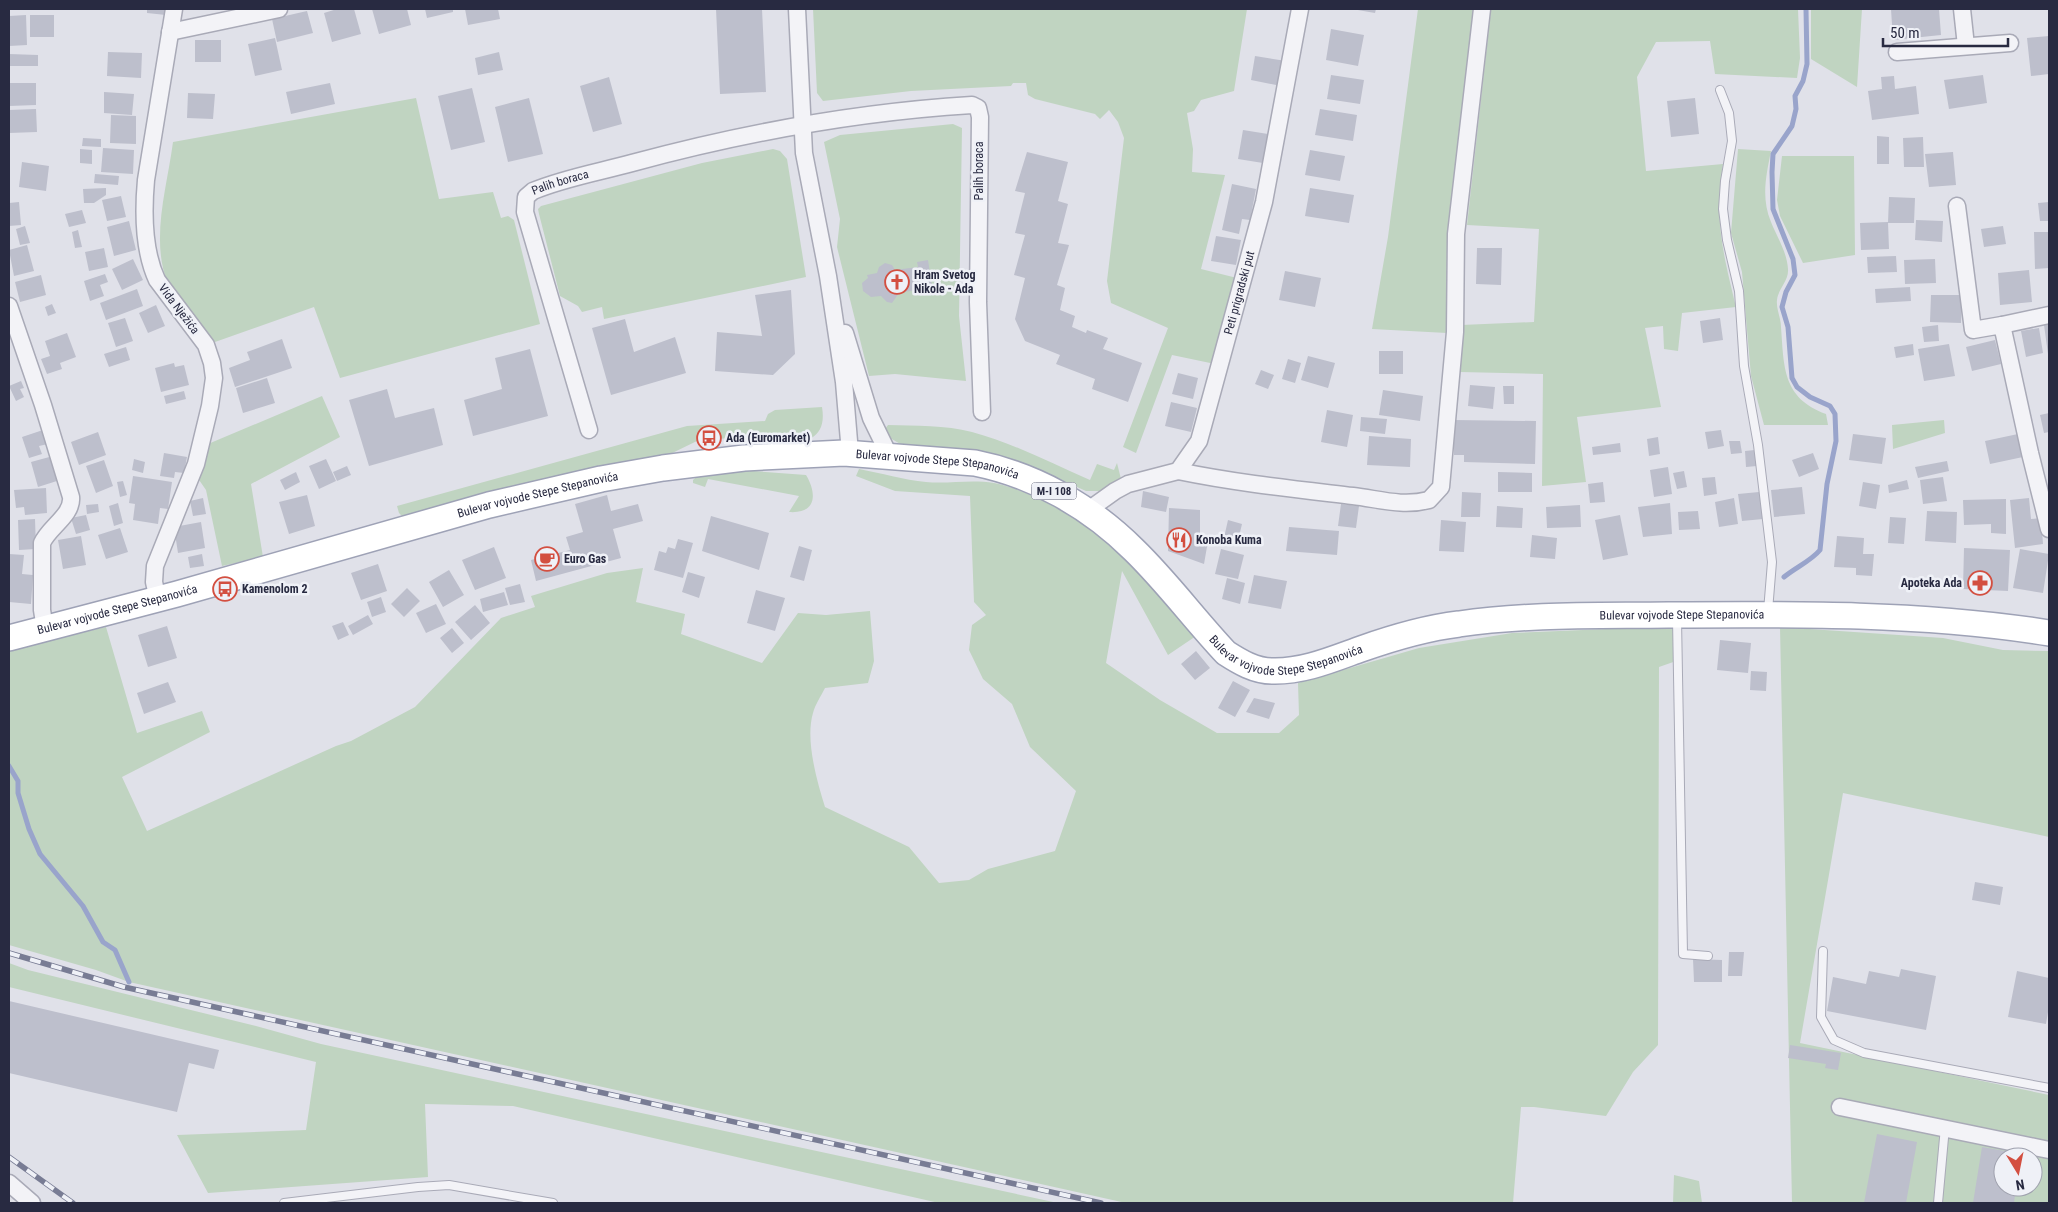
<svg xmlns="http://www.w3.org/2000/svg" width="2058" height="1212" viewBox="0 0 2058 1212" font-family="'Roboto Condensed',sans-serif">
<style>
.green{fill:#c0d4c1;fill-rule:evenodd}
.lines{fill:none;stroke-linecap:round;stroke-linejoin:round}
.stream{stroke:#99a4cb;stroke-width:5}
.building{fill:#bdbfcc}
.service-casing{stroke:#a9aab7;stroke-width:10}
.minor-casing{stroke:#a9aab7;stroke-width:19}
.primary-casing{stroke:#9ea2b6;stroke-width:28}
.service{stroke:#f3f3f7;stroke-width:8}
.minor{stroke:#f3f3f7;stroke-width:16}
.primary{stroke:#fff;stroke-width:25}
.rail-casing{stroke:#787c94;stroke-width:5.5}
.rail{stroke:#eff1f7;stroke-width:4;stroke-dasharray:11;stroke-linecap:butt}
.labels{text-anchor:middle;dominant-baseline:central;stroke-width:5;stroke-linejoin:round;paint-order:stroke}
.shield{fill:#eff1f7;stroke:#646678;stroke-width:1}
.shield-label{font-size:11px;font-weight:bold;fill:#282a41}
.street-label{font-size:12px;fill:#282a41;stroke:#eff1f7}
.poi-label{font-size:12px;font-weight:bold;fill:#282a41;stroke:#eff1f7;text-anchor:start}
</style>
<rect width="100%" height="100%" fill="#e0e1e9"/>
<path class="green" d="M813,9H1247L1234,91L1201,100L1194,111L1187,113L1193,149L1192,172L1225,175L1201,269L1241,279L1215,364L1172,355L1136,453L1123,447L1168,328L1111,303L1107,281L1124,138L1118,122L1109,110L1100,119L1095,114L1035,99L1028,95L1026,83H1013L1011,86L911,91L823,101L817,93Z
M1418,9H1473L1448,232L1447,333L1372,329L1388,237Z
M1491,9H1798L1800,58L1797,78L1715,74L1710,41L1656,42L1637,77L1646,171L1723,164C1714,220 1723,253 1736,307L1682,313L1678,351L1664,349L1663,326L1645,328L1661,407L1577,417L1586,482L1542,486L1543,374L1460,372L1461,325L1534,322L1539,229L1467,225Z
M1811,9H1862L1857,87L1811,59Z
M416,98L439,199L493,192L501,218L508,216L514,220L540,324L340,378L314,307L215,342L168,284C150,240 167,188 173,142Z
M953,124L962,128L959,316L966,381L895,374L869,376L837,247L840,219L824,142L840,135Z
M773,149L780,151L787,159L806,277L604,319L602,307L582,312L578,306L560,296L539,214L538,209L541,206L702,163Z
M1738,149L1771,151C1766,176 1761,198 1771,222C1777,237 1787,252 1788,269C1789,281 1778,289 1777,300C1776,309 1781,318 1781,327C1784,366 1782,398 1826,414L1828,425H1764L1751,376L1742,272L1731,233Z
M1782,156H1854L1855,255L1803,263L1780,216L1777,200Z
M322,396L340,437L251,484L263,557L222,566L206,490L197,477L208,444Z
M822,407C832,466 747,434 715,439L712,433L699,435V440L662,458L406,520L399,513L397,506L687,426L765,421L768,414L775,410Z
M1944,420L1945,433L1893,449L1892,425Z
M888,425C916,426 945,425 972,432C1013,443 1051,463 1090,480L1097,464L1114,470L1117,463L1121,479L1100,491H1086L1059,479L992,456L902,445L890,438L885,429Z
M859,469C881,473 904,480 926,482C949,484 971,479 994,483C1052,495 1116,544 1158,585C1173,600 1186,618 1199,634L1168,655L1122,571L1106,663L1160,700L1217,733H1279L1299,715L1298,683L1419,648L1512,633L1677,626L1679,660L1659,667L1658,1045L1633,1072L1606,1116L1534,1107H1521L1513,1203H1126L129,982L96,970L9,945V650L106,627L137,733L202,711L210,732L122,777L147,831L336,746L351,741L415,707L501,618L535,607L531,596L607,573L643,568L636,602L685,614L681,634L762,663L798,613L826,615L870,611L874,661L868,683L825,688C821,696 815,705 813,713C805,740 817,781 825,807L909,847L939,883L969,880L988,869L1055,851L1076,791L1030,747L1012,704L983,679L969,650L972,625L986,615L974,602L970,496L895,491L856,476Z
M740,470L806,475C817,493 817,514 789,512L799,496L708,479L705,487L693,483V480L702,472Z
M1780,627L1943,638L2003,650L2049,651V837L1843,793L1800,1043L2049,1095V1203H1792ZM2003,1157H2033V1187H2003Z
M9,963L28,970L256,1026L321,1044L1058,1203H939L513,1106L425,1104L428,1177L208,1193L177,1135L306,1130L316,1062L9,987Z
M1674,1175L1699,1181L1702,1203H1673Z"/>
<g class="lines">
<path class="stream" d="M1784,577C1796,567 1811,561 1820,550L1827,484L1836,441L1835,414L1830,406L1810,397L1797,387L1792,378L1788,327L1782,307L1786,292L1795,275L1793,259L1773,209L1772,172L1773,154L1792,126L1796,109L1795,96L1803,81L1807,64L1806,9
M9,766L18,781V793L29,829L40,854L83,906L103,942L115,950L129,982"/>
</g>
<path class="building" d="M147,9H167L166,15L147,13Z
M337,9H354L361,34L332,42L324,13Z
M372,9H407L411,25L379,34Z
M425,9H453V12L427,18Z
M465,9H498L500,19L468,25Z
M716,9H762L766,92L720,94Z
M1352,9H1376L1375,13Z
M1891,9H1939L1941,35L1893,40Z
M307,11L313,33L277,42L272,19Z
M26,15L27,45L9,46V16Z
M30,15H54V37H30Z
M1331,29L1364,35L1358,66L1326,60Z
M2049,36V74L2031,76L2027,38Z
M275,38L282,70L255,76L248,44Z
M195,40H221V62H195Z
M108,52L142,53L141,78L107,76Z
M499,52L503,70L478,75L475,58Z
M9,54L38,55V66H9Z
M1255,56L1286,61L1281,86L1251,80Z
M1331,75L1364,80L1360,104L1327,99Z
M1983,75L1987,103L1949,109L1944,80Z
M1894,76L1895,89L1916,86L1919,114L1872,120L1868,91L1882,89L1881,77Z
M609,77L622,124L593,132L580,86Z
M9,83H36V105L9,106Z
M330,83L335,104L291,114L286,92Z
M472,88L485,142L451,150L438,96Z
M104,92L134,94L132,115L104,113Z
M188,93L215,94L213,119L187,118Z
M529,98L543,154L508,162L495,107Z
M1695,98L1699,134L1671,137L1667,101Z
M36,109L37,132L9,133V110Z
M1320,109L1357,115L1353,141L1315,135Z
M111,115L136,116V144L110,143Z
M1243,130L1268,134L1263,163L1238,159Z
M1877,136L1889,137V164H1877Z
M1923,137L1924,167H1904L1903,138Z
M83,138L101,139V147L82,146Z
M103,148L134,150L133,174L101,172Z
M80,149L92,150V164L80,163Z
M1310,150L1345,156L1340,181L1305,175Z
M1027,152L1068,162L1058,201L1068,204L1058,243L1069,245L1057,285L1065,288L1060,310L1075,316L1072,327L1086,333L1087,330L1108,338L1103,349L1142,363L1128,402L1092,389L1095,379L1056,364L1060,355L1025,341L1015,319L1025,278L1014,275L1025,235L1015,233L1025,193L1015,191Z
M1953,152L1956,185L1929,187L1925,154Z
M22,162L49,166L46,191L19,187Z
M95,174L119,176L118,185L94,183Z
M1232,184L1256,189L1250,220L1242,219L1239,234L1222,230Z
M106,188V195L94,203H84L83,189Z
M1310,188L1354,195L1349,223L1305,216Z
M121,196L126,217L107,221L102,200Z
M1889,197L1915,198L1914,223H1888Z
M19,202L21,225L9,226V203Z
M2049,202V221H2040L2038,203Z
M82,210L86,223L69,227L65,214Z
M1916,220L1943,221L1942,242L1915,240Z
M129,221L136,250L114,256L107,227Z
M1888,222L1889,249L1861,250L1860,223Z
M25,226L30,243L20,245L16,229Z
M2003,226L2006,244L1984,247L1981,229Z
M78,230L82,247L75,248L72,232Z
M2034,232H2049V268L2035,269Z
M1216,236L1241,240L1236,265L1211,261Z
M27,245L34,271L14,276L9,250Z
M104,248L108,267L89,271L85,252Z
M1477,248H1502L1501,285L1476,284Z
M1896,256L1897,272L1868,273L1867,257Z
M133,259L143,280L122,290L112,269Z
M1935,259L1936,283L1905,284L1904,260Z
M928,260L933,293L922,294L921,289L899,293L892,303L887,302L881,296L871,297L863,291L862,283L868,278L867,275L877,273L879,267L885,263L892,265L895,270L918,267L917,262Z
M2029,270L2032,302L2000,305L1998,273Z
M1285,271L1321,278L1315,307L1279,300Z
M105,274L108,282L100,285L104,296L90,301L84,281Z
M41,275L46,295L20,302L15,282Z
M1910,287L1911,301L1876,303L1875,289Z
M137,289L143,306L106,320L100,303Z
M791,290L795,354L773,375L715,371L717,332L762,336L755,295Z
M1931,295H1962L1961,323L1930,322Z
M52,304L56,313L48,316L45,307Z
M156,305L165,326L148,333L139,313Z
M125,318L133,341L116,347L108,323Z
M1720,318L1723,340L1703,343L1700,321Z
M625,319L634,352L675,337L686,373L611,395L592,328Z
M2049,324V354H2048L2044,325Z
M1938,325L1939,341L1924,342L1922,327Z
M2039,328L2043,353L2026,357L2021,331Z
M67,333L76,357L60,363L62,369L47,374L41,359L50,356L45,341Z
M282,339L292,368L235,387L229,368L250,360L247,352Z
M1995,340L2001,364L1972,371L1966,347Z
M1913,344L1914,355L1896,358L1894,347Z
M1949,344L1955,376L1924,381L1918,349Z
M126,347L130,360L109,367L104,354Z
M530,349L548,416L473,436L464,400L502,389L495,358Z
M1379,351H1403V374H1379Z
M1308,356L1335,363L1328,388L1301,380Z
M1288,359L1301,363L1295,383L1282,379Z
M174,363L175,367L184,365L189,385L161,392L155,368Z
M1261,370L1274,375L1268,389L1255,384Z
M1178,373L1198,378L1193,399L1172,394Z
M267,378L275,403L243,413L236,388Z
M21,381L24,388L20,389L24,397L16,401L9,386Z
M1470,385L1495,387L1493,409L1468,406Z
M1503,386H1514V404H1504Z
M387,389L395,418L434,408L443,445L369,466L349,400Z
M1383,390L1423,396L1420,421L1379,415Z
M184,391L186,399L166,404L164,396Z
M1171,402L1197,408L1191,432L1165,426Z
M1327,410L1353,415L1347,447L1321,442Z
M2049,413V432L2044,433L2040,415Z
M1361,417L1387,419L1385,434L1360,431Z
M1454,420L1536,421L1535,464L1464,462V455H1454Z
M43,430L48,444L39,446L42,454L29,458L22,437Z
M1721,430L1724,446L1708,449L1705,432Z
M98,432L106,455L79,465L71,442Z
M1853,434L1886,438L1882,464L1849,460Z
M2018,434L2023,457L1990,464L1985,441Z
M1369,436L1411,439L1410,467L1367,465Z
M1658,437L1660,454L1649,456L1647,439Z
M1729,441H1740L1742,453L1731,454Z
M1620,443L1621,452L1593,455L1592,447Z
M1755,450L1757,466L1746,467L1745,451Z
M164,453L187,457L184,473L175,472L174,478L160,476Z
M1813,453L1819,469L1799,477L1792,460Z
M53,456L60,480L38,487L31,462Z
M134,459L145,462L143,473L132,470Z
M326,459L336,481L319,489L309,466Z
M104,460L113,486L96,493L86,466Z
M1947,461L1949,471L1918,478L1915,467Z
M347,466L351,475L337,481L333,472Z
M1668,467L1672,494L1654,497L1650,470Z
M1684,471L1687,487L1677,489L1673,473Z
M296,472L300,482L285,490L280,480Z
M1498,472L1532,473V492H1498Z
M133,476L172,482L168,509L160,508L158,524L133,520L135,504L129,503Z
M1715,477L1717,494L1704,496L1702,478Z
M1943,477L1947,501L1923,504L1920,480Z
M1907,480L1909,489L1889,493L1888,485Z
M123,481L127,495L120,497L117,482Z
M1603,482L1605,502L1590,503L1588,484Z
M1863,482L1880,485L1876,509L1859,506Z
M1802,487L1805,514L1774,517L1771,490Z
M46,488L47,513L25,515L24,507L16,508L14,490Z
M1143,491L1169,497L1166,512L1141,507Z
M1462,492L1481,493L1480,517H1461Z
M1759,492L1763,519L1742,521L1738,494Z
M307,495L315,526L289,534L279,502Z
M607,495L611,511L638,504L643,521L613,529L621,558L536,581L531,560L570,550L566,537L583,532L575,504Z
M203,498L206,514L193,516L190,501Z
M1734,498L1738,524L1719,527L1715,502Z
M2029,498L2031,519L2041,518L2043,544L2015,548L2010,500Z
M2006,499V534L1991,533V524L1964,525L1963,500Z
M118,503L123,523L114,526L109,506Z
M1670,503L1672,534L1643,537L1638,507Z
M98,504L99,512L87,514L86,505Z
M1341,504L1359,506L1356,528L1338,526Z
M1580,505L1581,527L1547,528L1546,507Z
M1497,506L1523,508L1522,528L1496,527Z
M1169,508L1200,510V540L1208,541L1204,564L1168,551Z
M1698,511L1700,529L1679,530L1678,512Z
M1927,511L1957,512L1956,543L1925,541Z
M86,515L90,530L76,534L71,518Z
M1620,515L1628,555L1603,560L1595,520Z
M711,516L769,533L759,570L702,551Z
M1890,517L1906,518L1904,544L1888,543Z
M35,519L36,549L19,550L18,520Z
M1228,520L1242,524L1237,545L1223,542Z
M1441,520L1466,522L1464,552L1439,551Z
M201,522L205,548L178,553L174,527Z
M1289,527L1339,531L1337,555L1286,551Z
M120,528L128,552L106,559L98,535Z
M1532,535L1557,538L1555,559L1530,557Z
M81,536L86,565L63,569L58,540Z
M1837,536L1864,538L1863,554H1874L1872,576L1856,575V568L1834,567Z
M678,539L693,543L683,578L654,570L659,551L666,553L668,547L675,549Z
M799,546L812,550L804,581L790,577Z
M494,547L506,578L475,590L462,560Z
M1964,548L2010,550L2008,591L1963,589Z
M1221,549L1244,555L1238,579L1215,574Z
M2020,549L2049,554L2043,593L2013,588Z
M9,554L24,555L22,574L33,575L31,604L9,602Z
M202,554L204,566L190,568L188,557Z
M378,564L387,591L361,600L351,573Z
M449,570L464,595L443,607L429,582Z
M688,572L705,577L699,598L682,592Z
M1254,575L1287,581L1281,609L1248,603Z
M1227,578L1245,583L1240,604L1222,599Z
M520,584L525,602L510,605L505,588Z
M407,588L420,601L404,617L391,604Z
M756,590L785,598L775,631L747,623Z
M504,592L508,605L483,612L480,599Z
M381,597L386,612L372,617L367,602Z
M436,604L446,624L426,633L416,613Z
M475,605L490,623L471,640L455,622Z
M368,615L373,624L353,635L348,626Z
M343,622L349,635L338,640L332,626Z
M167,626L177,658L148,667L138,635Z
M452,628L464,643L452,653L440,638Z
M1720,640L1751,643L1748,673L1717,670Z
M1196,651L1210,668L1195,680L1181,664Z
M1751,671L1767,672L1766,691L1750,690Z
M1233,681L1250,690L1235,717L1218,708Z
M168,682L176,702L144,714L137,693Z
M1254,698L1275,703L1269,719L1246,712Z
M1975,882L2003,887L2000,905L1972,900Z
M1729,952H1744L1742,976H1728Z
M1693,959L1722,960V982H1694Z
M1901,969L1936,976L1926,1030L1827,1011L1833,977L1866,984L1869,971L1899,977Z
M2017,971L2049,978V1006L2046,1024L2008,1017Z
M9,1001L219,1050L214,1069L189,1063L177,1112L9,1073Z
M1790,1045L1841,1053L1838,1070L1825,1068L1826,1064L1788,1058Z
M1877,1134L1917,1142L1906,1203H1864Z
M1982,1147L2022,1154L2021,1157H2003V1187H2016L2014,1203H1973Z"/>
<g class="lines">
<g class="service-casing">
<path id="service" d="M1720,90L1729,113L1732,141L1725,181L1723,209L1727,240L1739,291L1744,366L1758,445L1772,562L1768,611
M1677,619L1683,954L1708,956
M1823,951L1821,1017L1834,1040L1864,1053L2049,1088
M284,1203L418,1187L449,1185L553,1203
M1938,1203L1945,1127"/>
</g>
<g class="minor-casing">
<g id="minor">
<path d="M797,9L804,153L828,276L844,382L850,453"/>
<path d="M1962,9L1966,46"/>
<path d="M170,32L279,9"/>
<path d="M1897,52L2010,43"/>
<path d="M1957,206L1973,330L2002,325L2030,453L2049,529"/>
<path d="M9,306L43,405L71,497C73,515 49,527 42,543V610L45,629"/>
<path d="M2002,325L2049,315"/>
<path d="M845,333L871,418L889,455"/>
<path id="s1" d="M589,430L525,212L526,197L533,191C564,178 599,172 632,163C743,133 857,112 972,105L978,108L980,117L978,302L982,412"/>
<path d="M1178,471C1236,483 1294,489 1353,496C1379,499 1402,507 1429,500L1441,487L1455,332L1456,234L1482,9"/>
<path id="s2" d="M1087,511L1115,491L1128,484L1178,471L1199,441L1264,202L1300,9"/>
<path d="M158,600L154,582L155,566L196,464L210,406L214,378L212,363L206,345L157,280C143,250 143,213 146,180L174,9"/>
<path d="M1840,1107L2049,1150"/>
<path d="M9,1183L32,1203"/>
</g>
</g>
<g class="primary-casing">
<g id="primary">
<path id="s3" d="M9,638L177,594L489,505L601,479L663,468L744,458L844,453L975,463C1035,475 1091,507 1134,550C1167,582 1194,619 1226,653C1240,662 1255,671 1272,671C1303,672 1333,659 1361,649C1392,638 1426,628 1459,624C1528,614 1599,616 1668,615C1795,614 1924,613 2049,633"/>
</g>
</g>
<use href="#service" class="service"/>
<use href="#minor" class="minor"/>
<use href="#primary" class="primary"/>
<g class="rail-casing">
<path id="rail" d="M9,953L124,987L1101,1203
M9,1157L73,1203"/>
</g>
<use href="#rail" class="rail"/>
</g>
<defs>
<g id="church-ring" transform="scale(1.25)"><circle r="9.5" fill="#eff1f7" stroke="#d34f40" stroke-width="1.5"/><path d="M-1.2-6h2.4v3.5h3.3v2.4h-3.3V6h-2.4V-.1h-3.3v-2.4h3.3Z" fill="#d34f40"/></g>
<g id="bus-ring" transform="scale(1.25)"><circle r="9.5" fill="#eff1f7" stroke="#d34f40" stroke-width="1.5"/><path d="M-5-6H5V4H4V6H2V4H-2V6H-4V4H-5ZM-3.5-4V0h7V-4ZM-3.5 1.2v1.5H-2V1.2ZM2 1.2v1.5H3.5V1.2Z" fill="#d34f40"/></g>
<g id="restaurant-ring" transform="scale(1.25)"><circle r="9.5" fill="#eff1f7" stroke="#d34f40" stroke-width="1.5"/><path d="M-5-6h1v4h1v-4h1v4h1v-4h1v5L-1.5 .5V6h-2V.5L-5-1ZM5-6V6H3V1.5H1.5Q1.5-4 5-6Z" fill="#d34f40"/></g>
<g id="cafe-ring" transform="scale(1.25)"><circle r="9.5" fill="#eff1f7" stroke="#d34f40" stroke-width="1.5"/><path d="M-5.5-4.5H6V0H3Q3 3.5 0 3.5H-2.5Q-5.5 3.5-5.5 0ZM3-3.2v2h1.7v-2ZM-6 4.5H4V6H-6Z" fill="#d34f40"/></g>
<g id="pharmacy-ring" transform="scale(1.25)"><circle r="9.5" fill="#eff1f7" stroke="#d34f40" stroke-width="1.5"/><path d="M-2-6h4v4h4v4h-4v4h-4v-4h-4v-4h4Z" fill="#d34f40"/></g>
</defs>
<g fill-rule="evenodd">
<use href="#church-ring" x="897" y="282"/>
<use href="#bus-ring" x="709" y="438"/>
<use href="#restaurant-ring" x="1179" y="540"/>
<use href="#cafe-ring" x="547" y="559"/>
<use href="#pharmacy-ring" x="1980" y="583"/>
<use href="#bus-ring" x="225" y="589"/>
</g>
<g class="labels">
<rect class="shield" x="1031.5" y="482.5" width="45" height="17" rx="4"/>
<g class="shield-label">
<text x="1054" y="491">M-I 108</text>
</g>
<g class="street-label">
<text transform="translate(979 171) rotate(-90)">Palih boraca</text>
<text stroke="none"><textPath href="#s1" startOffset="280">Palih boraca</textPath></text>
<text stroke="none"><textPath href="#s2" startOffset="291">Peti prigradski put</textPath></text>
<text transform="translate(179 309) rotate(53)">Vida Nježića</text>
<text stroke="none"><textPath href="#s3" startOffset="952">Bulevar vojvode Stepe Stepanovića</textPath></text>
<text stroke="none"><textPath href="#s3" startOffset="548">Bulevar vojvode Stepe Stepanovića</textPath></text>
<text stroke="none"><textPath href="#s3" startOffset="112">Bulevar vojvode Stepe Stepanovića</textPath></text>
<text stroke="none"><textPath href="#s3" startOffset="1778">Bulevar vojvode Stepe Stepanovića</textPath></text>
<text stroke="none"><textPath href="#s3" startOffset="1372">Bulevar vojvode Stepe Stepanovića</textPath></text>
</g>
<g class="poi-label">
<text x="914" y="275">Hram Svetog<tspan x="914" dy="14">Nikole - Ada</tspan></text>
<text x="726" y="438">Ada (Euromarket)</text>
<text x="1196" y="540">Konoba Kuma</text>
<text x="564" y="559">Euro Gas</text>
<text x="1962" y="583" text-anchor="end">Apoteka Ada</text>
<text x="242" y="589">Kamenolom 2</text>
</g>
</g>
<rect width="2058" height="1212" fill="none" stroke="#282a41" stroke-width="20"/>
<g transform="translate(2018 1172) rotate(170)"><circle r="24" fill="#eff1f7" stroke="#9fa1ae"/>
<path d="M0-4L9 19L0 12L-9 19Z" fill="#d34f40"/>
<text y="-8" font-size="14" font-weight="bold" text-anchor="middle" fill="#282a41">N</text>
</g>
<path d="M1883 38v8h125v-8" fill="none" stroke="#282a41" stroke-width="2.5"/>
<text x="1890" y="38" font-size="15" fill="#282a41" stroke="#eff1f7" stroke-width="4" paint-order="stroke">50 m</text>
</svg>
